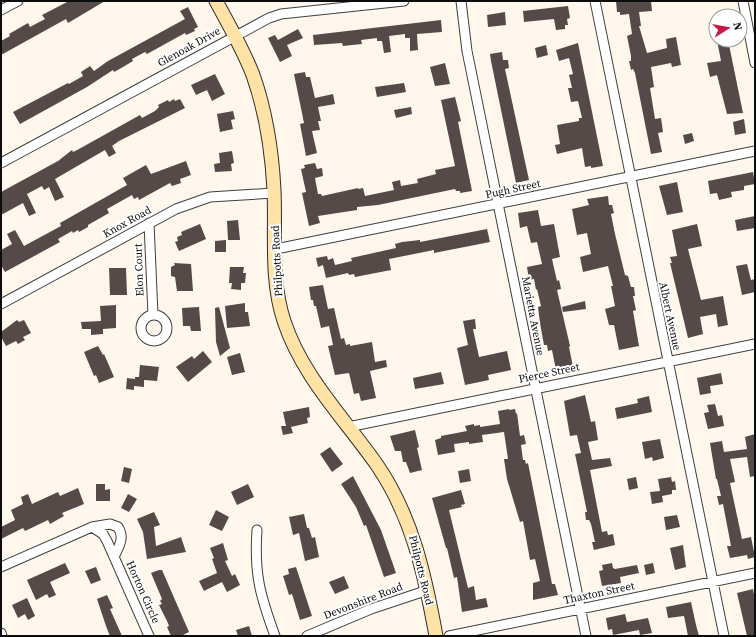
<svg xmlns="http://www.w3.org/2000/svg" width="756" height="637" viewBox="0 0 756 637" font-family="'Source Serif 4',serif">
<style>
.building{fill:#554a47}
.lines{fill:none;stroke-linecap:round;stroke-linejoin:round}
.street-casing{stroke:#3f3f3f;stroke-width:11}
.secondary-casing{stroke:#2e2e2e;stroke-width:15}
.street{stroke:#fff;stroke-width:9}
.secondary{stroke:#ffe3a6;stroke-width:13}
.labels{text-anchor:middle;dominant-baseline:central;stroke-width:4;stroke-linejoin:round;paint-order:stroke}
.street-label{font-size:11px;fill:#0c0c0c;stroke:#fff}
</style>
<rect width="100%" height="100%" fill="#fff7eb"/>
<path class="building" d="M69,1H105L68,23L66,19L1,55V41L10,36L9,34L28,23L30,27L45,19L42,15Z
M616,1H651L652,11L639,12L641,26H639L647,53L667,48L666,39L676,37L681,65L672,67L671,63L651,67L654,87L650,88L655,119L661,118L663,132L658,133L662,152L651,154L635,73L633,69L631,70L629,61H631V56L627,36L632,34L629,14L620,15V12H617Z
M568,6L570,18L567,19L568,25H565V29L556,30L554,19L524,22L523,11Z
M188,7L198,27L194,29L195,31L186,35L185,33L147,54L145,52L132,59L133,61L123,67L114,72L113,70L87,87L20,124L13,112L68,83L69,84L83,76L81,72L90,66L94,71L108,61L185,19L180,11Z
M505,12L506,25L488,27L487,15Z
M441,20L442,32L417,34L418,50L410,51V38H405V34L389,36L391,52L384,53L382,41H377V38L361,40L362,44L343,46L342,43L314,45L313,35Z
M298,29L303,38L287,45L292,56L280,62L268,38L275,35L278,40Z
M717,40H728L743,113L727,114L717,75L710,77L707,63L721,61Z
M578,43L603,166L591,168V166L585,167L582,148L557,154L555,145L560,144L557,125L579,121V118H582L578,101L571,102L568,88H572L569,75L573,74L569,58L559,61L556,50Z
M546,45L548,55L537,58L535,48Z
M502,52L503,60H508L509,68L505,69L529,180L516,183L491,61L490,54Z
M445,63L450,84L435,86L430,67Z
M305,72L306,77H310L315,98L333,94L335,104L318,107L321,121H318L320,130L312,131L317,153L306,156L300,124L304,123L294,74Z
M215,74L225,94L212,101L207,90L196,95L191,85Z
M404,83L406,92L377,97L375,87Z
M455,97L461,121L458,122L472,191L460,193V191H456L455,189L378,205L357,207V210L318,216L320,223L309,226L302,193L306,192L301,169L305,168L304,165L315,163L317,169L322,168L323,176L315,178L318,194H321L322,196L358,188V189L363,188L365,196L394,190L392,182L400,180L401,186L418,183L417,179L436,174L435,170L455,166L441,100Z
M174,99L175,101L180,99L185,108L119,141L112,146L116,153L109,157L105,150L55,179L64,197L55,201L49,187L44,190L42,186L27,194L36,213L29,216L23,203L1,215V192L58,161L72,150L73,152L79,149L140,115L142,118L155,111L159,107L158,105L168,100L169,102Z
M411,107L412,114L396,118L394,110Z
M233,111L235,119L231,120L233,129L220,132L217,114Z
M744,119L746,133L735,135L733,122Z
M692,133L694,141L685,144L683,135Z
M232,151L234,163L231,164L232,171L215,172L214,164L220,163L219,153Z
M186,161L191,175L180,179L181,183L172,186L170,183L139,200L138,197L134,199L132,195L107,209L109,213L88,225V227L79,232L78,230L73,233L72,231L58,239L60,242L5,272L1,265V250L12,244L7,234L15,230L24,246L61,226L60,223L127,185L123,178L146,165L151,174Z
M753,172L755,184L744,186V190L731,192L732,197L719,200L717,193L710,194L708,181Z
M677,182L683,212L667,215L659,186Z
M608,196L609,205H612L614,213L611,214L615,234L625,275L628,276L631,287H634L635,296H633L636,310L633,311L639,346L619,350L614,325H609L605,309L615,306L611,286H613L608,266L583,272L580,257L591,254L587,233L577,235L572,209L589,205L587,199Z
M538,210L541,226L554,224L560,257L552,259L557,281L559,280L560,284L561,289L557,290L570,346L569,347L573,367L556,370L552,350L548,351L547,345H544L540,323L538,307L541,306L537,289L536,290L534,279L529,280L527,267L542,264L537,242L531,243L527,226L520,228L518,213Z
M755,216V228L737,231L735,220Z
M238,220L240,240H228L227,221Z
M200,224L206,239L179,251L175,242L178,241L177,237L182,235L181,232Z
M697,224L702,246L688,249L701,300L723,296L728,325L718,327L716,314L700,317L703,334L688,338L670,263H672L670,257L677,256L672,230Z
M487,229L490,242L434,253V250L389,259L391,270L355,277L354,274L349,275L348,273L326,278L323,265L318,267L316,258L327,256L328,260L333,258L335,265L352,261L351,258L396,248L395,244L402,242L420,240V242Z
M226,240V252H215V241Z
M174,263L191,264L193,291H177L175,277L171,276V267L175,265Z
M747,264L751,280L755,279V292L742,295L736,266Z
M230,267H244L243,273H246L245,283H241V290L231,289L232,283H229Z
M109,268H126L127,295H110Z
M323,285L328,309L334,308L341,339L344,338L346,345L350,344V346L372,342L375,362L386,360L387,367L370,371L376,398L361,401L359,393L354,394L349,373L335,375L328,346L333,345L329,326L321,328L316,306H314L313,300H311L309,287Z
M585,301L586,309L563,312L562,307Z
M245,303V312H248L250,326L227,328L225,306Z
M116,305V328L103,329V334L91,335V329H82L81,322L101,321L100,306Z
M199,307L201,331H191L190,326H183L182,308Z
M219,307L230,348L220,356L216,342L215,308Z
M475,319L476,329H473L479,357L507,351L511,370L488,375L489,380L465,385L457,348L468,345L463,321Z
M17,320L19,322L24,320L31,333L23,337L25,340L18,344L16,341L6,346L1,337V332Z
M98,346L103,355L104,354L114,377L99,383L96,375L94,376L84,352Z
M203,351L212,362L188,382L176,367L192,356L194,359Z
M240,353L245,372L232,375L227,357Z
M140,365L159,367L157,381L144,380V387L134,386V390L126,389L127,378L135,379V377H139Z
M441,372L444,384L415,389L413,378Z
M721,373L723,384L710,386L711,393L700,395L697,378Z
M585,395L591,422L595,421L598,440L588,442L592,460L610,458L612,466L590,470L602,532L607,531L608,535L613,534L615,545L594,550L592,542H595L591,524L589,520H586L585,512H587L575,454L581,453L577,435L570,436L564,401Z
M649,396L652,412L617,419L615,408L638,403L637,399Z
M715,404L718,416L722,415L724,426L708,429L704,413L709,412L707,405Z
M309,407L310,417L307,418L308,423L291,427L293,433L283,435L281,426H286L283,412Z
M509,409V410L515,409L516,414L517,413L520,436L524,435L526,444L521,445L523,460H525L526,464L528,463L552,584H555L558,595L533,600V583L540,581L535,559L530,560L523,521L520,522L507,479L504,459H508L504,432L482,435L483,442L469,444V442L454,444L455,452L438,455L435,440L441,438V436L467,431L465,426L474,424V426L480,425V427L500,424L498,411Z
M415,430L419,447L417,448L422,470L410,473L406,462H403L401,451H395L390,436Z
M755,434V476L750,477L747,457L730,459L735,482L730,483L742,539L751,537L755,557L748,559L747,555L730,558L727,546H731L723,504L719,505L717,496H721L717,479H716L710,443L722,441L724,452L747,449L745,437Z
M660,439L664,458L653,461L652,457L645,459L642,442Z
M330,447L343,464L332,472L320,454Z
M124,467L132,469L129,483L121,481Z
M469,469L471,481L460,483L458,471Z
M353,476L381,530L396,573L384,577L366,525L364,526L356,507L341,484Z
M636,477L638,488L629,490L627,479Z
M671,477L672,482L675,481L676,490H672V494L662,496L663,502L652,504L650,492L660,491L658,479Z
M96,484H105V490L110,489V501H96Z
M248,484L254,497L237,505L231,492Z
M78,488L84,504L62,513L64,516L50,524L48,520L25,531L23,528L1,539V527L15,520L11,510L23,504L21,497L28,494L32,504L58,492L60,496Z
M461,490L465,504L461,505L462,507L449,510L468,588L474,586L476,600L486,598L488,607L462,612L457,577L454,578L447,548H446L432,498Z
M128,494L137,499L129,512L121,508Z
M216,510L229,517L222,531L209,525Z
M154,512L160,525L154,527L156,546L181,537L186,552L147,559L143,532L137,519Z
M304,514L307,528H309L312,538L315,537L319,557L305,561L299,533L293,535L289,517Z
M677,515L680,527L666,530L664,517Z
M223,543L228,560L225,561L232,576L235,574L240,585L227,592L222,582L204,591L199,581L217,573L212,559L214,558L210,548Z
M683,545L686,567L675,570L670,548Z
M65,563L70,573L50,582L56,595L49,598L47,594L36,600L27,580Z
M612,563L613,568L615,569L637,565L639,573L620,577L621,583L602,586L599,571L603,570L602,565Z
M653,563L655,573L646,575L644,565Z
M96,567L101,580L91,584L85,571Z
M296,567L312,616L300,620L292,594L289,595L283,576L289,574L288,569Z
M159,570H162L189,632L181,636H171L167,627L169,626L167,621L159,605L162,604L160,601L162,599L151,573Z
M344,576L349,588L335,594L329,582Z
M753,589L755,600V636H747L737,593Z
M107,595L113,608L110,609L122,636H110L106,626L97,599Z
M27,598L35,616L28,620L25,614L18,618L12,605Z
M691,602L696,625L699,636H688L684,616L668,618L666,607Z
M625,614L627,622L648,618L652,633L640,635L639,630L613,635L612,629L608,630L606,618Z
M249,626L252,636H238L236,630Z"/>
<g class="lines">
<g class="street-casing">
<path id="street" d="M461,1L467,51L586,636
M595,1L724,636
M743,1L755,63
M1,10L18,1
M1,163L269,18L281,14L404,1
M149,223L153,315
M276,249L755,151
M1,304L176,209L210,197L274,193
M141 328a13 13 0 1 1 26 0a13 13 0 1 1-26 0Z
M348,427L755,344
M92,527L110,524L118,527C125,538 119,546 114,557
M257,530C254,574 260,595 275,636
M1,567L92,527L103,534L107,541L149,636
M1,633L2,636
M307,636L371,609L428,590
M449,636L755,573"/>
</g>
<g class="secondary-casing">
<path id="secondary" d="M216,1C229,25 243,49 253,75C266,112 272,151 274,190C276,233 270,279 284,321C302,376 344,418 377,465C412,516 425,575 436,636"/>
</g>
<use href="#street" class="street"/>
<use href="#secondary" class="secondary"/>
</g>
<g class="labels">
<g class="street-label">
<text transform="translate(189 47) rotate(-29)">Glenoak Drive</text>
<text transform="translate(513 189) rotate(-12)">Pugh Street</text>
<text transform="translate(127 222) rotate(-29)">Knox Road</text>
<text transform="translate(277 261) rotate(-93)">Philpotts Road</text>
<text transform="translate(139 270) rotate(-92)">Elon Court</text>
<text transform="translate(533 316) rotate(79)">Marietta Avenue</text>
<text transform="translate(670 316) rotate(78)">Albert Avenue</text>
<text transform="translate(549 373) rotate(-12)">Pierce Street</text>
<text transform="translate(421 570) rotate(76)">Philpotts Road</text>
<text transform="translate(143 592) rotate(66)">Horton Circle</text>
<text transform="translate(599 593) rotate(-12)">Thaxton Street</text>
<text transform="translate(363 601) rotate(-21)">Devonshire Road</text>
</g>
</g>
<rect width="756" height="637" fill="none" stroke="#0c0c0c" stroke-width="4"/>
<g transform="translate(728 28) rotate(79)"><circle r="19" fill="#ffffff" stroke="#9e9e9e"/>
<path d="M0-3L7 15L0 10L-7 15Z" fill="#c71945"/>
<text y="-6" font-size="11" font-weight="bold" text-anchor="middle" fill="#0c0c0c">N</text>
</g>
</svg>
